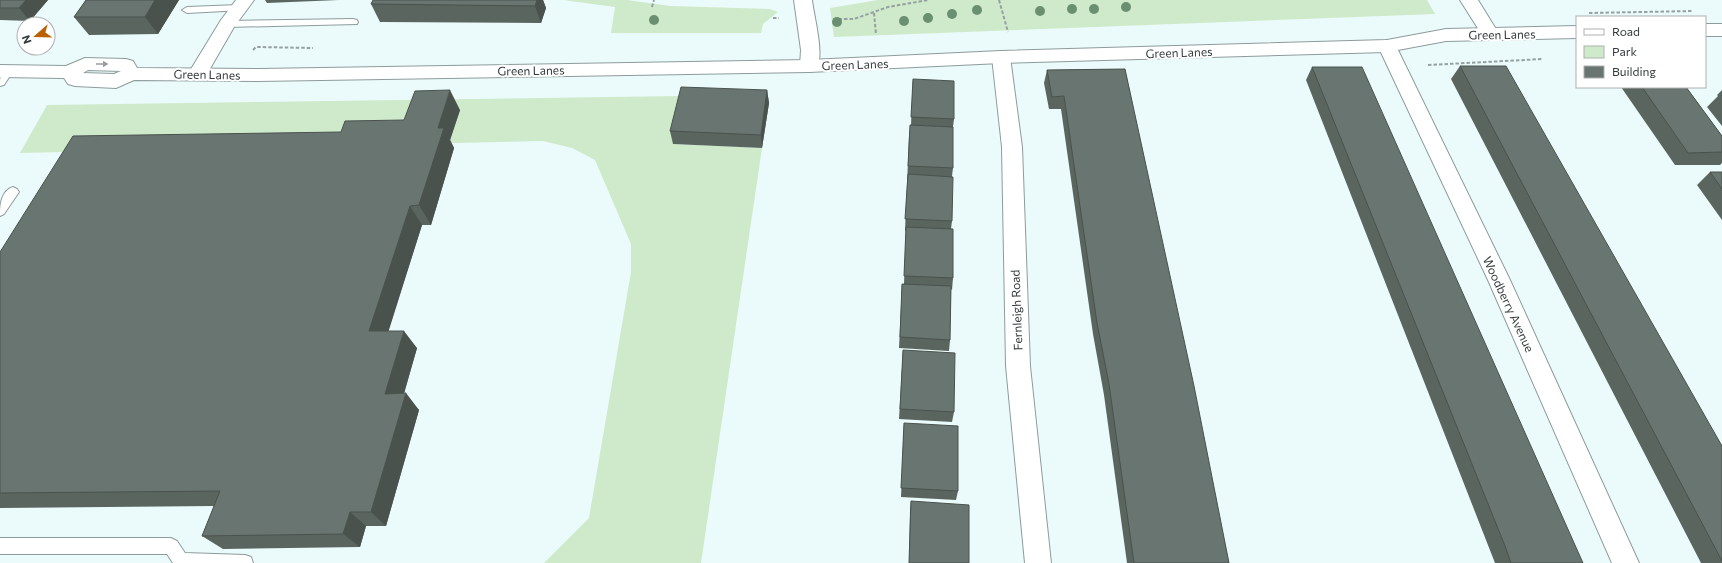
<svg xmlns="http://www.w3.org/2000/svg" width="1722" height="563" viewBox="0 0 1722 563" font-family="Commissioner,sans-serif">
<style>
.green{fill:#ceeaca}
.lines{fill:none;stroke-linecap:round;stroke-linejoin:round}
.service-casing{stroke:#8d9b9b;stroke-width:2}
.minor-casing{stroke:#8d9b9b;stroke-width:2}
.primary-casing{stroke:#8d9b9b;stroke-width:2}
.path{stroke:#95a1a1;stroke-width:2;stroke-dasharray:3.5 2;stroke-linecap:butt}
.service{fill:#fff;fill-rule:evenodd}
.minor{fill:#fff;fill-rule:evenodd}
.primary{fill:#fff;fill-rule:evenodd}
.tree{fill:#6b9071}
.wall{fill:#5a6560}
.shaded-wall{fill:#4a524e}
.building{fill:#697570;stroke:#4a524e}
.oneway{fill:#9a9c9c}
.labels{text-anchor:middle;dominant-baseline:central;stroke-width:4;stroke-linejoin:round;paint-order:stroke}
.street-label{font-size:12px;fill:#343a3a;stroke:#fff}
</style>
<rect width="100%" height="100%" fill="#ebfbfb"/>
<path class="green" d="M563,0H627L671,6L770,9L778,12L763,24L761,33H611L615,7Z
M878,0H1427L1435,14L834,37L830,8Z
M679,96L674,144L762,148L701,563H544L589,518L631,272V244L595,160L572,148L543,141L20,153L47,105Z"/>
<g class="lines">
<g class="service-casing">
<path id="service" d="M239,5L243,6L244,8L243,10L187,13L182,10L187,7Z
M353,19L357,20L358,22L357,24L227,27L222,24L227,21Z
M8,67L12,68L13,71L4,85L0,86C0,78 0,70 8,67Z
M13,187L17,189L19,192L4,214L0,216C0,205 1,191 13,187Z
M0,538H171L177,541L185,553L245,555L251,557L253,563H173L167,554H0Z"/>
</g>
<g class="minor-casing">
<path id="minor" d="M236,0H254L234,27L204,79L197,80L190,79L188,74L221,20Z
M794,0H812C814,18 825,55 816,70L809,72L802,70L800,66L801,50Z
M1460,0H1478L1499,34L1496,38L1490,40L1484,38Z
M1387,40L1393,42L1396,46L1510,280L1639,563H1612L1488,280L1378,46L1381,42Z
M1001,51L1007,53L1010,57L1022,147L1030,366L1051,563H1025L1006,366L1002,147L992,57L995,53Z"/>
</g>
<g class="primary-casing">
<path id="primary" d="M1705,24H1722V36H1705Z
M1577,26V38L1446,41L1387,52L1001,63L809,72L258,81L134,80L116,88L75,86L68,84L64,78L0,77V65L66,66L85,58L126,59L133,61L137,68L258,69L809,60L1001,51L1387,40L1446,29ZM88,70L121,71L114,74L83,73Z"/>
</g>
<path class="path" d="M999,0L1008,32
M652,7L654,0
M874,13L876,34
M1589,13L1693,11
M773,18H779
M833,19H854L888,7L928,0
M253,50L256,47L313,48
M1428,65L1543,59"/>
<use href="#service" class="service"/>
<use href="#minor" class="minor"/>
<use href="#primary" class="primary"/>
</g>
<g class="tree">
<circle cx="1126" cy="7" r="5"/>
<circle cx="1072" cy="9" r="5"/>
<circle cx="1094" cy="9" r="5"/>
<circle cx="977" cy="10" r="5"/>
<circle cx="1040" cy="11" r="5"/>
<circle cx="952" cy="14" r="5"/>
<circle cx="928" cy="18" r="5"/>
<circle cx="654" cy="20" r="5"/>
<circle cx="904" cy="21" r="5"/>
<circle cx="837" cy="22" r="5"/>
</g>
<path class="wall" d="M0,0H48L30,21L0,20Z
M86,0H179L158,34L89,35L74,17Z
M265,0H339L267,3Z
M373,0H543L546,8L541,23L380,22L371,4Z
M1460,66L1722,446V563H1701L1451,79Z
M1312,67L1583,563H1495L1306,80Z
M1125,69L1229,563H1127L1104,395L1093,334L1061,109H1049L1044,83L1047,70Z
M913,79L954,119L953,127V168L952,176V221L951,229L953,278L952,290L951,289L950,340L949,351L899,348L902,284H904L906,231H905L909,137L911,125Z
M1621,87H1686L1722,136V163L1720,165H1675Z
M767,90L769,103L762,148L673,144L670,131Z
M1722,90V126L1707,107L1718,96L1717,95Z
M460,110L450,140L454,148L431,225H422L388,331L417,348L404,394L419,410L386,526H366L360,547L223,549L202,536L214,506L0,508V252L341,132Z
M1710,172H1722V220L1697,185Z
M903,350L954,412L952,422L899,419Z
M904,423L958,491L956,500L901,497Z
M911,501L969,563H909L910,510Z"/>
<path class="shaded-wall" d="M26,0H48L30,21L19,8Z
M155,0H179L158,34L145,17Z
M537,0H543L546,8L541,23L535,6Z
M450,90L460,110L450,140L454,148L431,225L419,205L438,128Z
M767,90L769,103L762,148L761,135Z
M410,206L422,225L383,349L369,331Z
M404,331L417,348L399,410L385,394Z
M406,393L419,410L386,526L371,512Z
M350,512L366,526L360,547L343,534Z"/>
<path class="building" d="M0,0H26L19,8H0Z
M86,0H155L145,17H74Z
M373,0H537L535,6L371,4Z
M1460,66H1506L1722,446V561Z
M1312,67H1362L1583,563H1511L1505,546Z
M1125,69L1194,386L1229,563H1134L1109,384L1097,323L1064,96L1052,97L1047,70Z
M913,79L954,81V119L911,117Z
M681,87L767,90L761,135L670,131Z
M1642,87H1686L1722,136V152L1688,153Z
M450,90L438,128H444L419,205L410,206L369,331H404L385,394L406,393L371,512H350L343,534L202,536L220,491L0,493V252L73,136L341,132L345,121L404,120L415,91Z
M910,125L953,127V168L908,166Z
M1710,172H1722V189Z
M908,174L953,177L952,221L905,219Z
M906,227L953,229V278L904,276Z
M902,284L951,286L950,340L900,337Z
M903,350L955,353L954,412L900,409Z
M904,423L958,426V491L901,488Z
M911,501L969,505V563H909Z"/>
<defs><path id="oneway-solid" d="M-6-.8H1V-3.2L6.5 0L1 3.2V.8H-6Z"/></defs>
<use class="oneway" href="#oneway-solid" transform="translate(102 64)"/>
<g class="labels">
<g class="street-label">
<text transform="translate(1502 34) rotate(-1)">Green Lanes</text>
<text transform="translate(1179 52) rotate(-2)">Green Lanes</text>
<text transform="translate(855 64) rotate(-2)">Green Lanes</text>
<text transform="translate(531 70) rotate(-1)">Green Lanes</text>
<text transform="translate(207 74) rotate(1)">Green Lanes</text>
<text transform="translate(1509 304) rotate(65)">Woodberry Avenue</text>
<text transform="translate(1016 310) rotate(-92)">Fernleigh Road</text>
</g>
</g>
<rect x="1576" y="16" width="130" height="72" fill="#ffffff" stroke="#aeb0b0"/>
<rect x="1584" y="29" width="20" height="6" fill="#ffffff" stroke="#aeb0b0"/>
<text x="1612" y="36" font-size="12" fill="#343a3a">Road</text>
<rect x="1584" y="46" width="20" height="12" fill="#ceeaca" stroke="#aeb0b0"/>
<text x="1612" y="56" font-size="12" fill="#343a3a">Park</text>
<rect x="1584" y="66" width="20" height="12" fill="#697570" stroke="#aeb0b0"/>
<text x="1612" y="76" font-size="12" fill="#343a3a">Building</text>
<g transform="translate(36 36) rotate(250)"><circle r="19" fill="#ffffff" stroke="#aeb0b0"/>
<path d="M0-3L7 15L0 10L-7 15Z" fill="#ba6000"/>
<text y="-6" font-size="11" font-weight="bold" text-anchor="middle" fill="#343a3a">N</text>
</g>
</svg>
